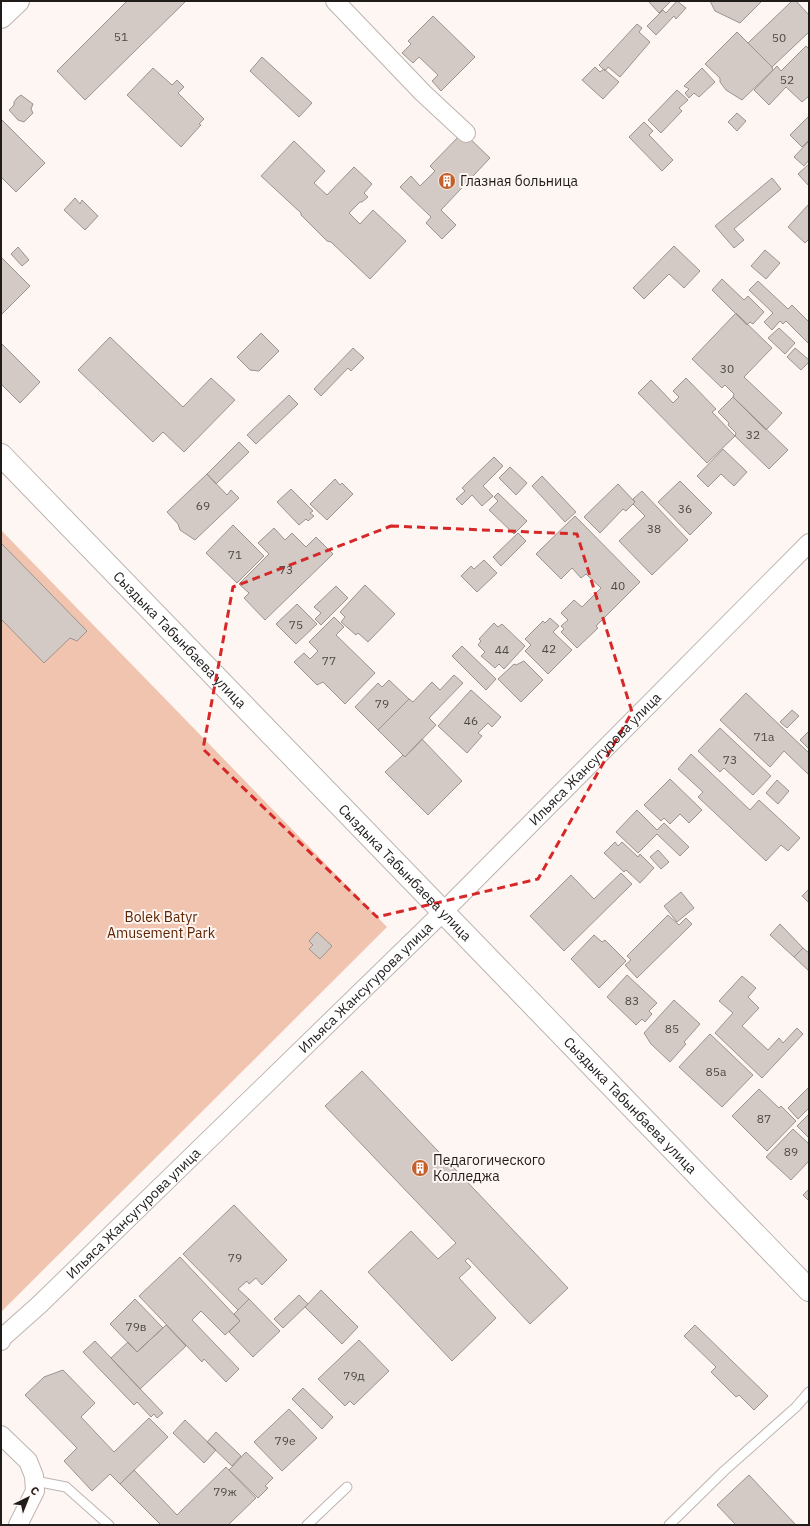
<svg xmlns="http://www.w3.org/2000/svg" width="810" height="1526" viewBox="0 0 810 1526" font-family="'IBM Plex Sans',sans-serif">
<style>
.green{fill:#f1c4af}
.building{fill:#d3cac5;stroke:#9c938f}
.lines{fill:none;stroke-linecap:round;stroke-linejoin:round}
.service-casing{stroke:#bdb4b0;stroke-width:11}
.minor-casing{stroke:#bdb4b0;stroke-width:20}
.tertiary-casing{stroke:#bdb4b0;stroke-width:24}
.secondary-casing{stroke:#bdb4b0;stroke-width:24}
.service{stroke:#fff;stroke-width:9}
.minor{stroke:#fff;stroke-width:18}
.tertiary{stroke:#fff;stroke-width:22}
.secondary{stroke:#fff;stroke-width:22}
.marked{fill:none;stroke:#d62828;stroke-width:3;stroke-dasharray:8 5;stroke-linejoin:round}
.labels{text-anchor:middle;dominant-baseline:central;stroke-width:4;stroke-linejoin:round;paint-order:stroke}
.number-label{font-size:12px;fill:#4c4845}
.poi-label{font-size:14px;fill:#1f1c1a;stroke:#fef6f3;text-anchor:start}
.street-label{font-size:14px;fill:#1f1c1a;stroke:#fef6f3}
.park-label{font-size:14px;fill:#5f2300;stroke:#fef6f3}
</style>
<rect width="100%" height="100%" fill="#fef6f3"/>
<path class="green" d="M1,530L387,927L1,1312Z"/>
<path class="building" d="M127,1H186L85,100L57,71Z
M650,1H671L659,13L649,2Z
M677,1L686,8L676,19L674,16L656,35L647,26L663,10L666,13Z
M710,1H760L761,2L740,23L715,11Z
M792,1H796L809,15V32L772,67L748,43Z
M433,16L475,57L441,91L432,81L438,75L419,57L413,63L402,53L411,44L408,41Z
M637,24L642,28L639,32L650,42L620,77L608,67L605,71L599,65Z
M737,32L772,67L773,70L742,100L726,90L720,82V78L705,64Z
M806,46L809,49V96L802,102L786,87L769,105L754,90L777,66L781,71Z
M262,57L312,103L299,117L250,71Z
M595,67L600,72L604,69L619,82L603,99L582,80Z
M153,68L172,85L177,80L184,87L178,93L204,119L199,124L201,125L181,147L127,95Z
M702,68L715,82L699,97L694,93L689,98L685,93L689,89L684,86Z
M677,90L688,100L679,108L682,111L661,133L648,120Z
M21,95L33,104L31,109L33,113L24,122L18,120L9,110L14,105V102L17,98Z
M737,113L746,121L737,131L728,122Z
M809,116V140L802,147L790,135Z
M1,119L45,163L16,192L1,177Z
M644,122L653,131L649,135L673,160L662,171L629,137Z
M463,132L490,158L441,210L456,225L442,239L426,223L431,217L400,187L411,176L420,186L435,171L430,166Z
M294,141L325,171L314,183L327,195L354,167L372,184L364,193L368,197L362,202H360L349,213L360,224L373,210L406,241L370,279L331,242L327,241L301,215V213L261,176Z
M809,141V160L804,166L794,157Z
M809,164V186L798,174Z
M772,178L781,189L734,229L744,240L734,248L715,226Z
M75,198L80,204L82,200L98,216L85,230L64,210Z
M808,205L809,206V239L805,243L788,227Z
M674,246L700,271L684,288L669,274L644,299L633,288Z
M18,247L29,260L22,266L11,254Z
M765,250L780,263L766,279L751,266Z
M1,257L30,286L1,315Z
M722,279L744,300L748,296L764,312L753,324L750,322L747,325L712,290Z
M758,281L788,309L792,305L809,322V344L786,321L783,324L780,321L772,330L764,322L773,313L749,290Z
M736,313L772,348L744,377L782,413L766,430L733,397L734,394L725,385L722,388L692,359Z
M779,328L795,343L785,354L768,338Z
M261,333L279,351L259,371L250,370L237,357Z
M110,337L183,407L211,378L235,400L184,452L163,432L153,442L78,370Z
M1,343L40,382L20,403L1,384Z
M353,348L364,358L351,371L348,368L321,396L314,389Z
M795,348L809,360V362L801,370L787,357Z
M686,378L716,409L712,412L735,436L707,463L638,393L651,380L673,403L679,397L673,391Z
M289,395L298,404L256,444L247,435Z
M733,397L788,450L769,469L735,436L736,433L728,425L729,423L718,412Z
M239,442L249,452L216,484L207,474Z
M723,449L747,472L734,486L721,474L708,487L697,476Z
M494,457L503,466L483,486L493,496L482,506L472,495L462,505L456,499L465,491L462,488Z
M510,467L527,483L516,495L499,478Z
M207,474L227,495L231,490L239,498L195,540L180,530L178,524L167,512Z
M542,476L576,512L565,522L532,486Z
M335,479L340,485L342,483L353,494L327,520L310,504Z
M680,481L712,513L690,535L658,502Z
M618,484L635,502L626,511L623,509L600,533L584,517Z
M291,489L313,511L310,513L314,516L308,521L306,519L299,525L277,502Z
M642,491L688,540L652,575L619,541L645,516L633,504L635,502L633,499Z
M498,493L527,521L514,534L489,510L498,501L494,497Z
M575,516L640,582L596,626L598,628L577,648L561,632L564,629L561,626L568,620L561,613L574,600L582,607L601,588L586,574L581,578L572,568L561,579L536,554Z
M233,525L264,556L237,583L206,553Z
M274,528L285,540L292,533L306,547L316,537L333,554L265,620L244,598L249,593L239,584L269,554L258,543Z
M518,533L526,541L501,566L493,557Z
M1,543L87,631L77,641L70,638L44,663L1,619Z
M484,560L497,573L477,592L461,576L471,566L474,569Z
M365,585L395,614L368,642L358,633L356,635L341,622L345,617L340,612Z
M336,586L348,598L321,625L315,619L321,613L314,607Z
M297,604L317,624L296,644L276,624Z
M334,617L344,627L336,635L375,673L345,704L323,682L317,685L294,662L304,653L310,659L318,651L309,642Z
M550,618L559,626L553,632L572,650L548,674L525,651L531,645L525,639L543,621L545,623Z
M494,623L498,627L502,624L525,646L504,669L499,664L495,668L481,656L485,652L478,645L481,641L479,639Z
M462,646L496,679L486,690L452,656Z
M524,661L543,680L521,702L498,679L514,664L516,665Z
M454,675L463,683L429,718L436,725L405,757L378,730L409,699L413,702L432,682L440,690Z
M389,680L409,699L378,730L355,707L378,683L382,687Z
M471,690L501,717L492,727L488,723L478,733L482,736L467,753L438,726Z
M746,693L809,753V775L784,751L770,767L720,720Z
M792,710L799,716L787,728L780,722Z
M720,728L771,776L753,795L724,768L720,772L698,751Z
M809,731V749L800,740Z
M422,739L462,781L428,815L385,772L403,755L405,757Z
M691,754L750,810L759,800L800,838L788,851L781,845L766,861L698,797L703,792L678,769Z
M670,779L702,810L689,823L680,814L670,824L664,818L661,821L644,805Z
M777,780L789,791L778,804L766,793Z
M637,810L657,830L664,823L689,847L680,856L657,834L638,853L616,832Z
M615,842L618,846L622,842L638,857L640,854L654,868L640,883L626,870L624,872L604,853Z
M658,850L669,862L661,869L650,857Z
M621,873L632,884L564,951L530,916L571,875L594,899Z
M809,889V903L802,896Z
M681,892L694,908L677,922L664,906Z
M668,915L679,925L686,918L692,924L637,978L625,965L631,960L627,956Z
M780,924L803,948L794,957L770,935Z
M317,932L332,946L320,959L309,949L313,945L309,941Z
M594,935L602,942L605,940L626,961L599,988L571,959Z
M803,948L809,953V971L794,957Z
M627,975L657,1003L649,1011L652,1014L645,1022L642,1019L636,1025L607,997Z
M742,976L756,988L748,997L759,1008L742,1026L768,1050L779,1038L783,1043L797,1028L803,1034L762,1078L715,1033L733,1013L719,1001Z
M674,1000L700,1024L684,1042L686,1044L670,1062L651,1044L644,1033Z
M710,1034L753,1075L722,1107L679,1067Z
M362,1071L568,1288L530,1324L468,1258L465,1261L471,1267L459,1278L496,1318L452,1361L368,1272L411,1231L438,1259L456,1243L325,1106Z
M809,1087V1108L798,1119L788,1108Z
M759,1089L779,1108L781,1106L796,1121L767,1151L732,1116Z
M809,1114V1138L797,1126Z
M793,1129L809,1144V1161L791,1180L766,1157Z
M809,1189V1201L803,1195Z
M234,1205L287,1260L262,1285L256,1278L249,1284L247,1281L238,1289L249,1299L238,1310L183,1254Z
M180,1257L240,1321L225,1335L201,1311L192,1320L239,1369L226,1382L204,1359L202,1362L139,1296Z
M321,1290L358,1327L342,1344L305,1307Z
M299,1295L308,1304L283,1328L274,1319Z
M135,1299L163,1328L137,1352L110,1324Z
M249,1299L280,1331L253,1357L229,1332L240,1321L234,1314Z
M166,1325L186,1346L140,1389L111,1358L128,1342L137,1352Z
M695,1325L768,1396L754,1410L739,1395L736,1397L711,1372L716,1367L684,1336Z
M359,1340L389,1371L354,1405L350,1401L345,1406L318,1379Z
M95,1341L163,1413L157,1418L154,1414L151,1417L137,1402L134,1405L83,1352Z
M63,1370L95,1403L81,1417L114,1452L149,1418L168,1437L120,1484L110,1474L92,1491L64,1461L77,1448L25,1395L44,1377Z
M303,1388L333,1417L322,1429L292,1399Z
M289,1409L317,1438L282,1471L254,1442Z
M185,1420L216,1450L204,1463L173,1433Z
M216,1432L241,1456L232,1466L207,1442Z
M246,1452L273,1478L265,1486L268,1488L258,1498L229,1470Z
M226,1467L256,1498L228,1525H161L120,1484L134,1470L177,1515Z
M749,1475L796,1525H736L717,1505Z"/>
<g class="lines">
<g class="service-casing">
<path id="service" d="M35,1481L66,1487L109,1525
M307,1525L347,1487
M669,1525L724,1471L796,1407L809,1392"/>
</g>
<g class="minor-casing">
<g id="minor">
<path d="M335,1L423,93L466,133"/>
<path id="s1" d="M1,1341L3,1337L39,1305L444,911L809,543"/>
<path d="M1,1435L28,1461L34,1476L35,1491L18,1525"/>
</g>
</g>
<g class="tertiary-casing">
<g id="tertiary">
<path id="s2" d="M1,455L809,1290"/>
</g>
</g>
<g class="secondary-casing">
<path id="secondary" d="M1,17L18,1"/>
</g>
<use href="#service" class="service"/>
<use href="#minor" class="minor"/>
<use href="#tertiary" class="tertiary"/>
<use href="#secondary" class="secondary"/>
</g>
<path class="marked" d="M391,526L577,534L632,712L538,879L377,917L203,749L233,587Z"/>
<defs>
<g id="building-disc" transform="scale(0.9)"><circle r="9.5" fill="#c35f2a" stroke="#fef6f3"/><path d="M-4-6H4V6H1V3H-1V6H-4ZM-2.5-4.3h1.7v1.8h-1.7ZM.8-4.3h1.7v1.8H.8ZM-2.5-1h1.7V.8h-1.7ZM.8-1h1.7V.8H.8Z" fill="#fff"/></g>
</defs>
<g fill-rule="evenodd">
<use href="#building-disc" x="447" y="181"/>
<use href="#building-disc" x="420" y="1168"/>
</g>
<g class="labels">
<g class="number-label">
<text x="121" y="36">51</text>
<text x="779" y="37">50</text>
<text x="787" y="79">52</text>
<text x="727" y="368">30</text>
<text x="753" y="434">32</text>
<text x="203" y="505">69</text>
<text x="685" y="508">36</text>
<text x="654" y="528">38</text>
<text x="235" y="554">71</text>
<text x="286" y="569">73</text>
<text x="618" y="585">40</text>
<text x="296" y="624">75</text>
<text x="549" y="648">42</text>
<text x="502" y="649">44</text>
<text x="329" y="660">77</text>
<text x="382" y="703">79</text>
<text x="471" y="720">46</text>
<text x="764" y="736">71а</text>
<text x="730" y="759">73</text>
<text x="632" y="1000">83</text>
<text x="672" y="1028">85</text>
<text x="716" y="1071">85а</text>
<text x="764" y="1118">87</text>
<text x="791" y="1151">89</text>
<text x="235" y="1257">79</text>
<text x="136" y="1326">79в</text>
<text x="354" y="1375">79д</text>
<text x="285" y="1440">79е</text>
<text x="225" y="1491">79ж</text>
</g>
<g class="poi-label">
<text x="460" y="181">Глазная больница</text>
<text x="433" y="1160">Педагогического<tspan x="433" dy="16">Колледжа</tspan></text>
</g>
<g class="street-label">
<text stroke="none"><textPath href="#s2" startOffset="257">Сыздыка Табынбаева улица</textPath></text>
<text stroke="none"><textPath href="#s1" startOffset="832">Ильяса Жансугурова улица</textPath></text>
<text stroke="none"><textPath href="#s2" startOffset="581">Сыздыка Табынбаева улица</textPath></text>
<text stroke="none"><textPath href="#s1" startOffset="508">Ильяса Жансугурова улица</textPath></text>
<text stroke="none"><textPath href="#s2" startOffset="905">Сыздыка Табынбаева улица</textPath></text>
<text stroke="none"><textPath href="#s1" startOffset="184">Ильяса Жансугурова улица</textPath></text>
</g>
<g class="park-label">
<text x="161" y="917">Bolek Batyr<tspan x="161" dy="16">Amusement Park</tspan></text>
</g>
</g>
<rect width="810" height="1526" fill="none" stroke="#1f1c1a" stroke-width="4"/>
<g transform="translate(28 1498) rotate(43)" stroke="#fef6f3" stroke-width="3" paint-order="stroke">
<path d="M0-3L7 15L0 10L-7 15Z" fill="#1f1c1a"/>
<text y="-6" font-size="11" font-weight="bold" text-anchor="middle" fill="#1f1c1a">С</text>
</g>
</svg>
